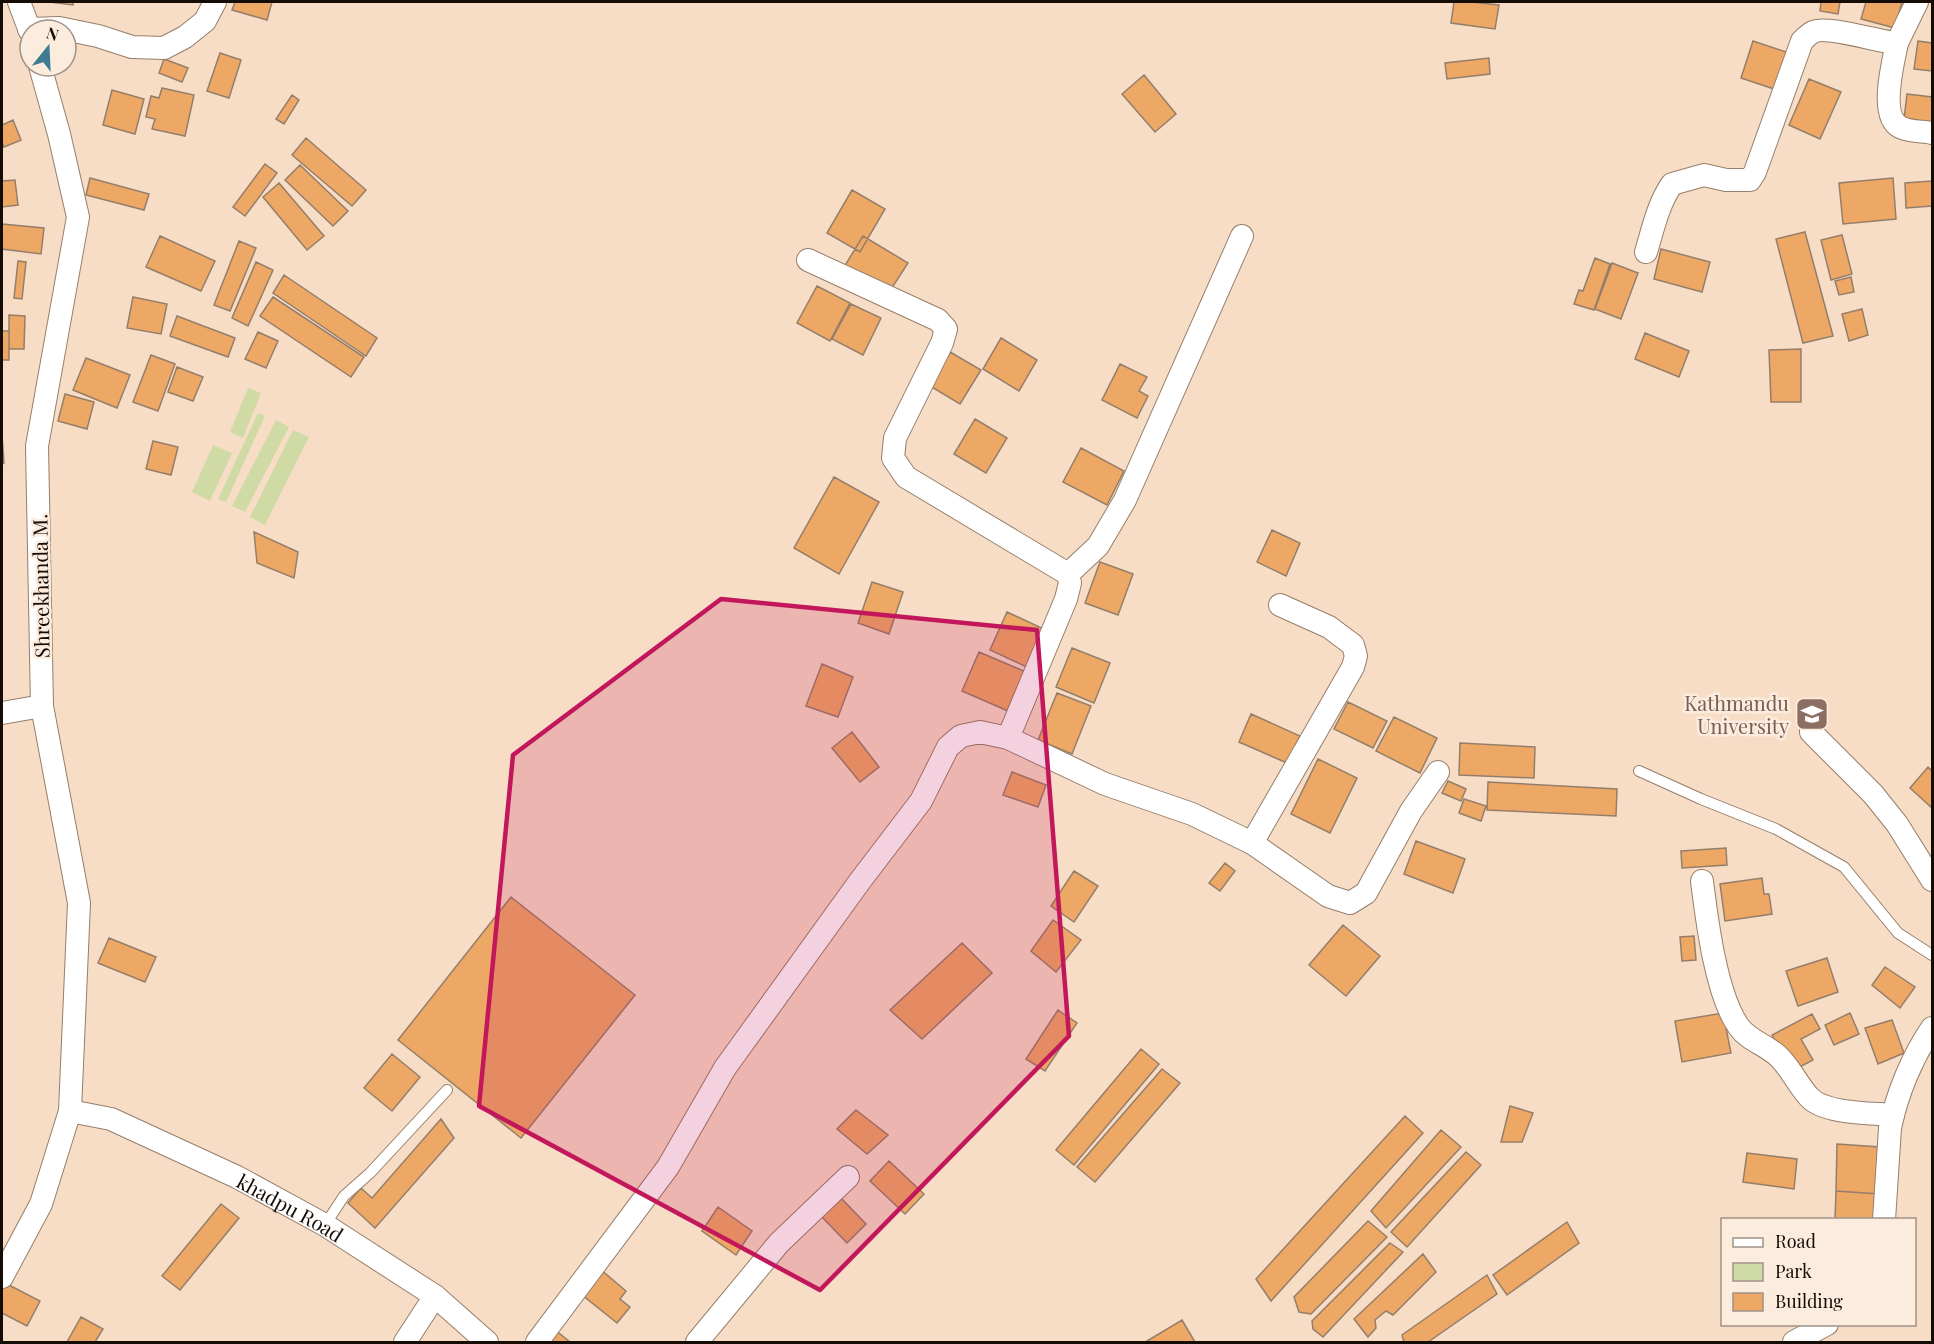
<svg xmlns="http://www.w3.org/2000/svg" width="1934" height="1344" viewBox="0 0 1934 1344" font-family="'Playfair Display',serif">
<style>
.green{fill:#d0daa4}
.building{fill:#eea866;stroke:#957e69;stroke-width:1.5}
.lines{fill:none;stroke-linecap:round;stroke-linejoin:round}
.lane-casing{stroke:#967e69;stroke-width:12}
.street-casing{stroke:#967e69;stroke-width:24}
.lane{stroke:#fff;stroke-width:10}
.street{stroke:#fff;stroke-width:22}
.marked{fill:#c2185b;fill-opacity:0.2;stroke:#c2185b;stroke-width:4.5;stroke-linejoin:round}
.labels{text-anchor:middle;dominant-baseline:central;stroke-width:5;stroke-linejoin:round;paint-order:stroke}
.street-label{font-size:20px;fill:#140c05;stroke:#fcecde}
.education-label{font-size:20px;fill:#785e54;stroke:#fcecde;text-anchor:end}
</style>
<rect width="100%" height="100%" fill="#f7ddc6"/>
<path class="green" d="M248,388L261,393L243,438L230,432Z
M258,413L265,416L226,502L218,499Z
M276,420L289,427L245,512L232,506Z
M293,430L309,437L265,525L250,517Z
M213,445L232,453L210,501L192,492Z"/>
<path class="building" d="M49,2H73V5Z
M235,2H272L267,20L232,10Z
M1454,2H1471L1499,5L1495,29L1451,23Z
M1821,2H1840L1838,14L1820,11Z
M1866,2H1902L1895,28L1861,19Z
M1753,41L1789,53L1777,90L1741,78Z
M1918,41L1932,43V71L1914,69Z
M220,53L241,60L229,98L207,91Z
M1489,58L1490,74L1447,79L1445,63Z
M164,59L188,68L182,82L159,73Z
M1144,75L1176,114L1155,132L1122,94Z
M1809,79L1841,92L1820,139L1789,125Z
M162,88L194,95L185,136L152,129L155,119L146,117L151,96L159,98Z
M112,90L144,99L135,134L103,125Z
M1907,94L1932,97V123L1904,119Z
M292,95L299,100L284,124L276,119Z
M13,120L21,140L4,147L2,142V125Z
M306,138L366,190L352,206L292,155Z
M265,164L277,173L245,216L233,207Z
M300,165L348,211L333,226L285,180Z
M90,178L149,194L144,210L86,195Z
M1893,178L1896,219L1843,224L1839,183Z
M15,180L18,205L2,207V181Z
M1932,181V206L1906,208L1905,183Z
M279,183L324,236L307,250L263,197Z
M852,190L885,209L860,252L827,233Z
M2,224L44,228L41,254L2,249Z
M1805,232L1833,336L1803,343L1776,239Z
M1842,235L1852,274L1831,280L1821,240Z
M160,236L215,261L201,291L146,267Z
M863,236L908,263L888,294L844,267Z
M239,241L256,248L230,311L214,305Z
M1661,249L1710,262L1702,292L1654,279Z
M1595,258L1610,264L1594,310L1574,304L1579,290L1583,291Z
M18,261L26,262L22,299L14,298Z
M256,262L273,270L248,326L232,318Z
M1612,263L1638,273L1621,319L1595,309Z
M284,275L377,338L366,356L273,293Z
M1851,277L1854,292L1839,295L1835,281Z
M817,286L850,303L830,341L797,323Z
M133,297L167,304L161,334L127,328Z
M273,297L364,357L351,377L260,316Z
M851,304L881,318L863,355L832,339Z
M1862,309L1868,335L1849,341L1842,314Z
M9,315L25,316L24,349H9Z
M177,316L235,338L228,357L170,336Z
M2,331H9V360H2Z
M258,332L278,341L266,368L245,359Z
M1645,333L1689,351L1679,377L1635,359Z
M1001,338L1037,360L1019,391L983,369Z
M1801,349V402H1771L1769,350Z
M950,352L981,370L960,404L930,386Z
M151,355L175,364L158,411L133,402Z
M86,358L130,375L117,408L73,390Z
M1120,364L1147,377L1139,391L1148,396L1137,418L1102,400Z
M177,367L203,377L193,401L168,392Z
M65,394L94,402L87,429L58,421Z
M975,419L1007,438L986,473L954,454Z
M2,435L4,463L2,464Z
M153,441L178,447L171,475L146,469Z
M1081,448L1124,471L1107,505L1063,482Z
M834,477L879,502L839,574L794,548Z
M1272,530L1300,543L1286,576L1257,562Z
M254,532L298,552L294,578L257,563Z
M1100,562L1133,574L1118,615L1085,603Z
M872,582L903,592L889,634L858,623Z
M1007,612L1046,630L1029,668L990,650Z
M1072,648L1110,663L1094,703L1056,687Z
M979,652L1026,672L1008,711L962,691Z
M822,664L853,677L838,717L806,706Z
M1057,693L1091,706L1072,754L1038,740Z
M1348,702L1387,721L1373,748L1334,729Z
M1251,714L1300,736L1287,763L1239,742Z
M1394,717L1437,738L1420,773L1376,751Z
M852,732L879,767L860,782L832,748Z
M1460,743L1535,747L1534,778L1459,775Z
M1318,759L1357,778L1330,833L1291,814Z
M1928,767L1932,771V808L1910,788Z
M1012,772L1046,785L1038,807L1003,795Z
M1448,781L1466,789L1461,801L1442,793Z
M1488,782L1617,789L1616,816L1487,810Z
M1464,799L1486,806L1481,821L1459,813Z
M1416,841L1465,859L1453,893L1404,874Z
M1726,848L1727,865L1682,868L1681,851Z
M1225,863L1235,871L1220,891L1209,883Z
M1074,871L1098,886L1074,922L1051,906Z
M1762,878L1764,894H1769L1772,914L1725,921L1720,884Z
M511,897L635,995L521,1138L398,1040Z
M1053,920L1081,940L1056,972L1031,951Z
M1343,925L1380,956L1346,996L1309,965Z
M1694,936L1696,960L1682,961L1680,937Z
M109,938L156,957L145,982L98,963Z
M962,943L992,973L922,1039L890,1010Z
M1827,958L1838,992L1798,1006L1786,971Z
M1885,967L1915,987L1900,1008L1872,985Z
M1058,1010L1077,1023L1045,1071L1026,1059Z
M1723,1013L1731,1053L1682,1062L1675,1021Z
M1850,1013L1859,1034L1834,1045L1825,1025Z
M1812,1014L1820,1029L1801,1039L1813,1060L1792,1071L1772,1035Z
M1892,1020L1904,1053L1878,1064L1865,1028Z
M1141,1049L1159,1064L1074,1165L1056,1150Z
M392,1054L420,1077L392,1111L364,1088Z
M1162,1069L1180,1083L1095,1182L1077,1167Z
M1510,1106L1533,1113L1522,1142H1501Z
M856,1110L888,1135L867,1154L837,1129Z
M1405,1116L1423,1133L1271,1301L1256,1279Z
M441,1119L454,1138L375,1228L348,1203L361,1188L372,1198Z
M1441,1130L1461,1147L1386,1228L1371,1211Z
M1837,1144L1880,1147L1879,1194L1836,1191Z
M1466,1152L1481,1165L1407,1247L1391,1232Z
M1747,1153L1797,1159L1794,1189L1743,1182Z
M889,1161L924,1194L905,1214L870,1181Z
M1836,1191L1879,1194L1875,1220H1835Z
M840,1197L866,1224L847,1243L821,1216Z
M221,1204L239,1218L180,1290L162,1276Z
M718,1207L752,1231L736,1255L702,1231Z
M1368,1221L1387,1237L1311,1314L1299,1312L1294,1297Z
M1567,1222L1579,1243L1507,1295L1493,1275Z
M1390,1243L1403,1252L1323,1337L1313,1329L1312,1321Z
M1423,1254L1436,1272L1393,1315L1386,1311L1375,1320L1376,1328L1368,1337L1354,1319Z
M600,1269L626,1291L620,1299L630,1307L617,1323L581,1294Z
M1487,1275L1497,1294L1428,1342H1404L1402,1335Z
M3,1282L40,1301L27,1326L2,1313V1286Z
M81,1317L103,1329L95,1342H67Z
M1182,1320L1195,1342H1148L1147,1341Z
M554,1329L570,1342H543Z"/>
<g class="lines">
<g class="lane-casing">
<path id="lane" d="M1639,771L1701,799L1776,829L1844,867L1898,933L1932,955
M325,1225L344,1196L370,1173L447,1090"/>
</g>
<g class="street-casing">
<g id="street">
<path d="M19,2L30,31"/>
<path d="M29,29L59,28L98,36L132,47L164,48L185,37L205,21L215,2"/>
<path d="M1897,43C1893,63 1879,116 1900,127C1909,132 1923,131 1932,133"/>
<path d="M1646,252C1653,229 1658,204 1672,184L1704,175L1726,180H1750L1755,172L1802,41C1805,38 1809,34 1813,32C1826,25 1879,42 1897,43L1917,2"/>
<path d="M808,260L938,320L946,329L942,343L895,438L893,458L906,477L1068,574L1070,583L1066,599L1008,738"/>
<path d="M1068,574L1098,546L1125,500L1242,236"/>
<path d="M2,713L42,706"/>
<path d="M1811,732L1873,794L1897,824L1932,880"/>
<path d="M1252,843L1353,667L1356,656L1353,645L1329,627L1280,605"/>
<path d="M1702,881C1707,921 1716,995 1739,1027C1749,1041 1767,1045 1779,1057C1791,1069 1798,1085 1809,1097C1824,1114 1871,1113 1893,1115"/>
<path id="s1" d="M70,1111L111,1119L237,1177L325,1225L435,1296L487,1342"/>
<path d="M1884,1220L1890,1128C1897,1094 1912,1057 1932,1028"/>
<path d="M2,1277L41,1204L70,1111L79,903L42,706L37,446L78,217L59,134L40,66"/>
<path d="M405,1342L435,1296"/>
<path d="M537,1342L668,1167L725,1068L860,881L921,801L948,747L961,736L980,732L1008,738L1105,784L1192,814L1252,843L1328,896L1350,903L1366,893L1411,811L1438,772"/>
<path d="M697,1342L779,1243L848,1177"/>
<path d="M1794,1342L1827,1324"/>
</g>
</g>
<use href="#lane" class="lane"/>
<use href="#street" class="street"/>
</g>
<path class="marked" d="M721,599L1037,630L1069,1036L820,1290L479,1106L513,755Z"/>
<defs>
<g id="university-square" transform="scale(1.725)"><rect x="-9" y="-9" width="18" height="18" rx="4" fill="#8d6e63" stroke="#fcecde"/><path d="M0-5L7-2L0 1L-7-2ZM-4 1L0 2.5L4 1V4Q0 6-4 4Z" fill="#fff"/></g>
</defs>
<g fill-rule="evenodd">
<use href="#university-square" x="1812" y="714"/>
</g>
<g class="labels">
<g class="street-label">
<text transform="translate(40 586) rotate(-91)">Shreekhanda M.</text>
<text stroke="none"><textPath href="#s1" startOffset="242">khadpu Road</textPath></text>
</g>
<g class="education-label">
<text x="1789" y="702">Kathmandu<tspan x="1789" dy="23">University</tspan></text>
</g>
</g>
<rect width="1934" height="1344" fill="none" stroke="#140c05" stroke-width="6"/>
<rect x="1721" y="1218" width="195" height="108" fill="#fcecde" stroke="#9f9287" stroke-width="1.5"/>
<rect x="1733" y="1238" width="30" height="9" fill="#ffffff" stroke="#9f9287" stroke-width="1.5"/>
<text x="1775" y="1248" font-size="18" fill="#140c05">Road</text>
<rect x="1733" y="1263" width="30" height="18" fill="#d0daa4" stroke="#9f9287" stroke-width="1.5"/>
<text x="1775" y="1278" font-size="18" fill="#140c05">Park</text>
<rect x="1733" y="1293" width="30" height="18" fill="#eea866" stroke="#9f9287" stroke-width="1.5"/>
<text x="1775" y="1308" font-size="18" fill="#140c05">Building</text>
<g transform="translate(48 48) rotate(18)"><circle r="28" fill="#fcecde" stroke="#9f9287" stroke-width="1.5"/>
<path d="M0-4.5L10 22L0 15L-10 22Z" fill="#3d7c91"/>
<text y="-9" font-size="16" font-weight="bold" text-anchor="middle" fill="#140c05">N</text>
</g>
</svg>
